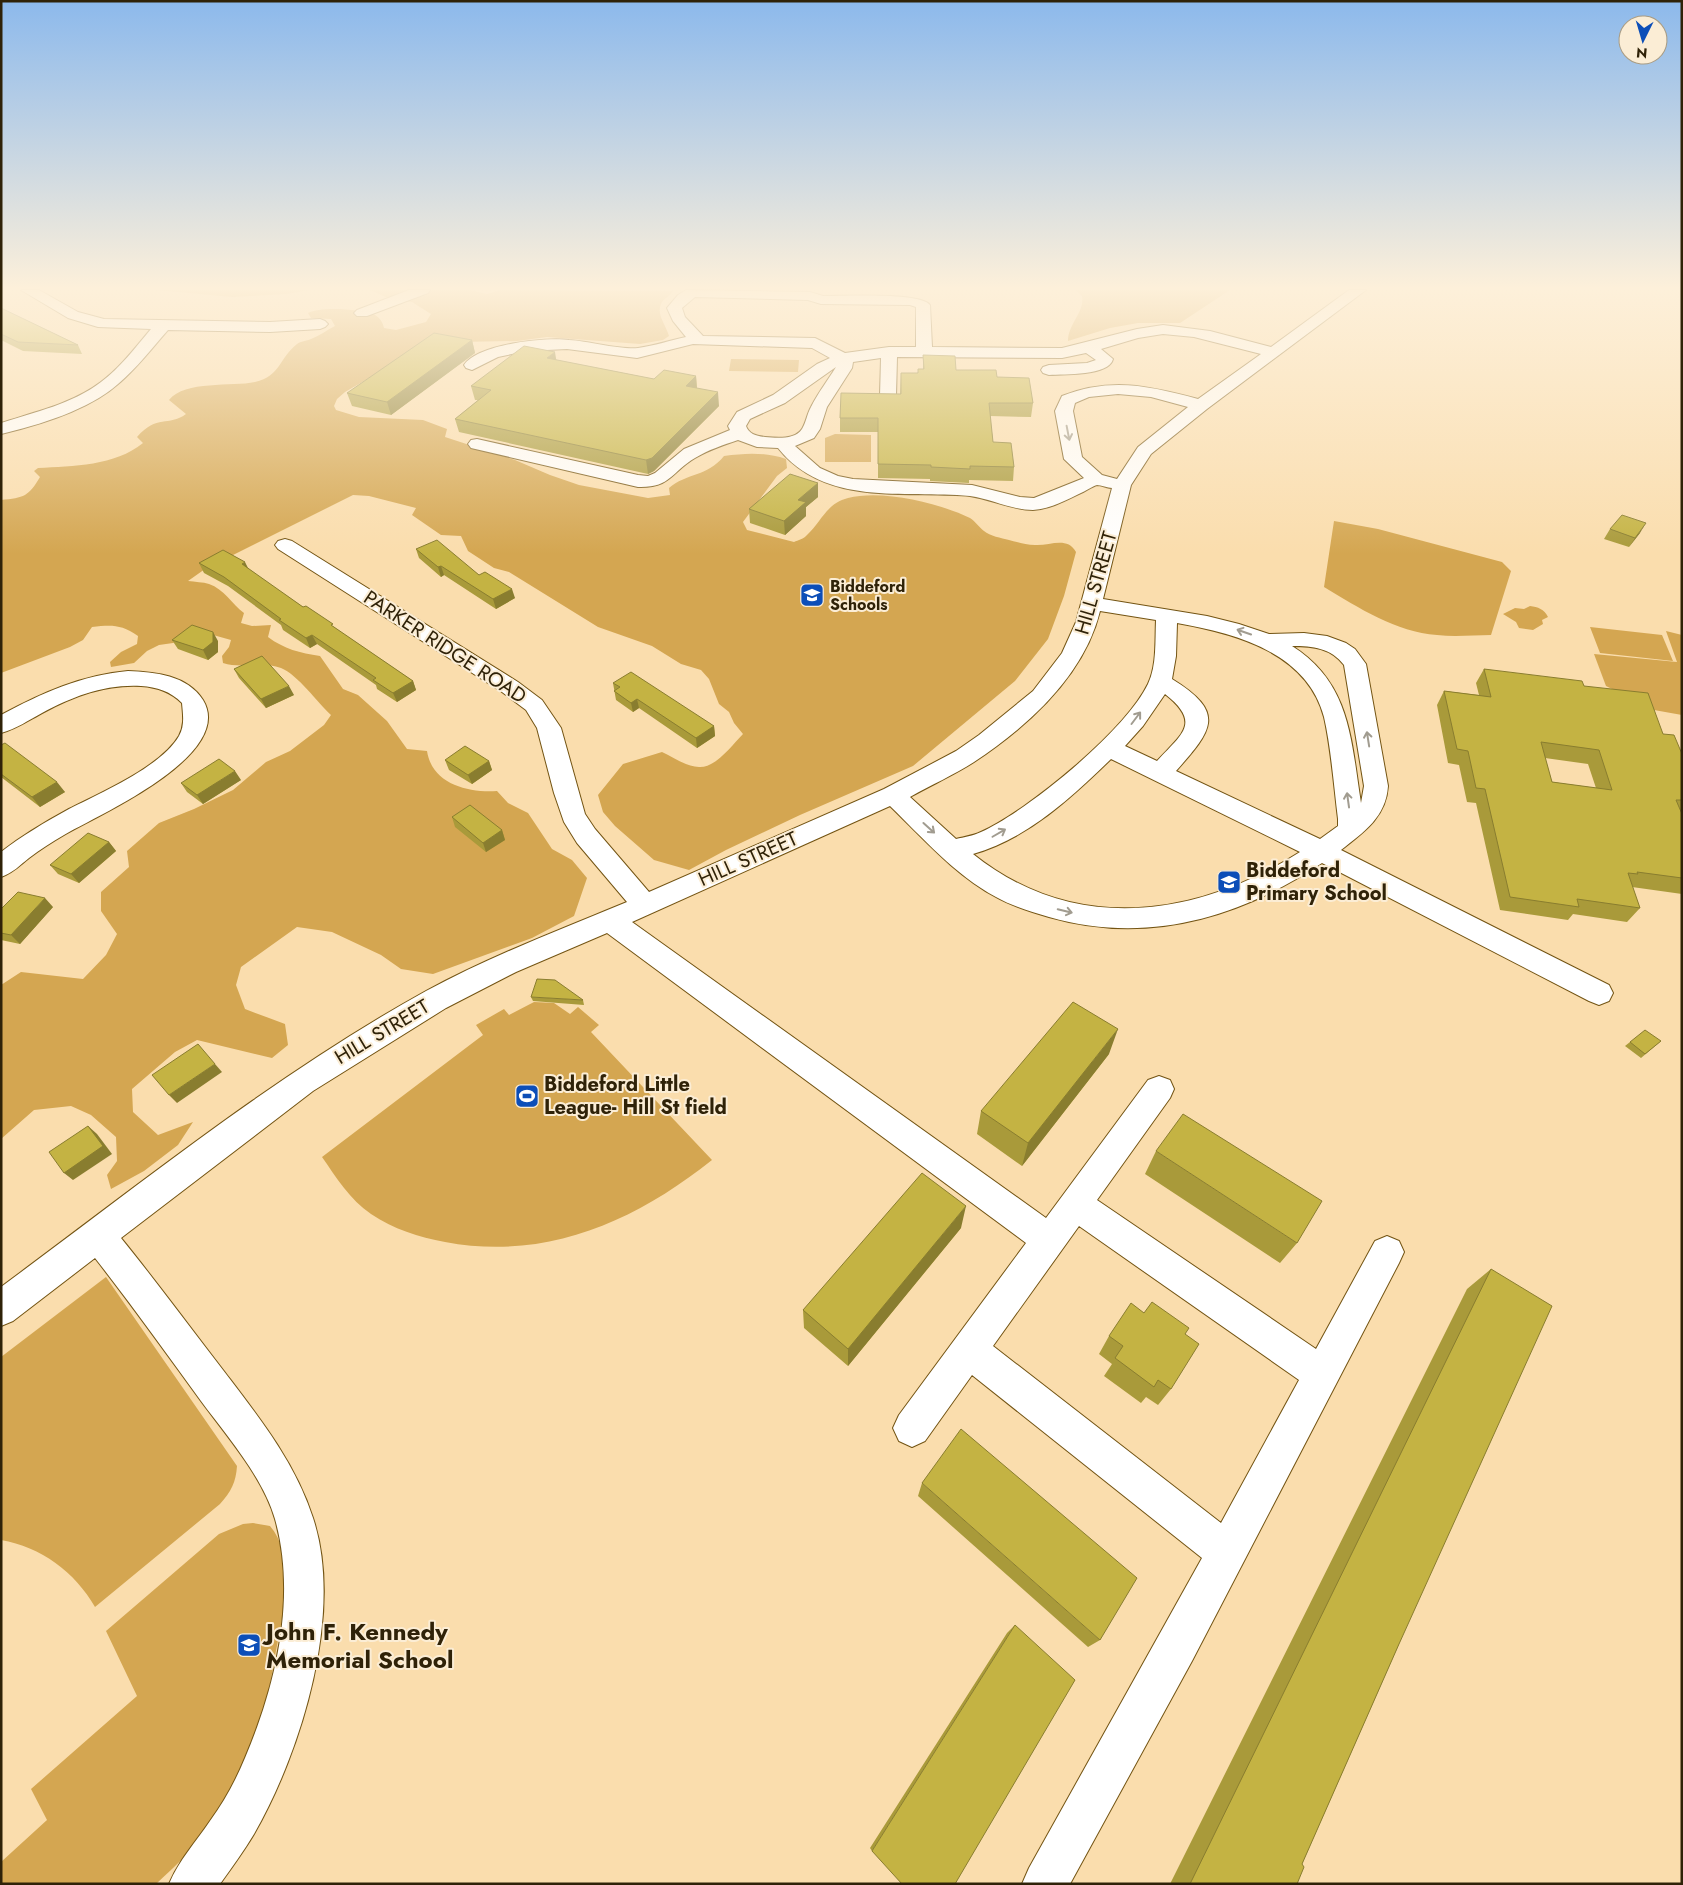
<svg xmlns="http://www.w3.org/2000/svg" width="1683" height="1885" viewBox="0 0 1683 1885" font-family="Jost,sans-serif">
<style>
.green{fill:#d4a651}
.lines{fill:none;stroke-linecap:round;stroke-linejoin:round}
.minor-casing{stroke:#735413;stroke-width:2}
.minor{fill:#fff;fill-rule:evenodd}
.wall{fill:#a99a3a;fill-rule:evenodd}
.shaded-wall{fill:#897d2f}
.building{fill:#c4b343;stroke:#897d2f;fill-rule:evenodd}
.oneway{stroke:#a19c90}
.labels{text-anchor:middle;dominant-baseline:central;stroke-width:4;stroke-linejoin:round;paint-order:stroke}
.far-poi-label{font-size:16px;font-weight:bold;fill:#2f2208;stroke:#fbedd5;text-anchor:start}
.street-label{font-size:20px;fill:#2f2208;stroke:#fbedd5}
.poi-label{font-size:20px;font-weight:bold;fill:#2f2208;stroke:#fbedd5;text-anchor:start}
.near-poi-label{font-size:24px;font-weight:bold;fill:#2f2208;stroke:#fbedd5;text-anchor:start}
</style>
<rect width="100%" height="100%" fill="#faddad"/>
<path class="green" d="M156,290H309L287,294L232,297Z
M370,290H470L487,294L500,290L673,291C670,296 665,298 662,302C655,314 666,324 669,336L663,340L640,344L547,337L517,341L457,342L399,361L345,392L337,399L334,406L336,410L359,417L423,420L447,429L445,437L515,460L550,475L579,485L648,498L670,495L669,488C686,473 707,477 724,456C746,453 765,452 786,459L787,468L777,476L743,522L747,530L794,542C798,540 804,539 807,535C821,522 827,503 848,498C882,489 939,503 970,518C975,521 979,527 984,531C990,536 1001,538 1009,540C1017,542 1026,545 1035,545C1050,546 1067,536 1076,552L1064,596L1048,639L1015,681L913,766L800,815L726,850L689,870L654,860L615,826L603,812L598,795L623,764L662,752C673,757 687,767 699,767C716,768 732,745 743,734L734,723L729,712L719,704L709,679L701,670L681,664L652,646L598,627L509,572L494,568L468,551L461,536L441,535L412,515L416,508L369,496L353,495L205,569L188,581C195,582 203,582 209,584C224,589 232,604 244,613L241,623L252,626L271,625L268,637C284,649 300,653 320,656L343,689L358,695L387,721L407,749L427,751C432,784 468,793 497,791L508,803L528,813L552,849L572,860L587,878L574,916L532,938L433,974L401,969L381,955L332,932L297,927L241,967L236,985L245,1009L285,1024L288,1045L272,1058L197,1040L175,1052L132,1089L133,1112L158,1135L193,1122L178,1145L144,1171L111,1189L107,1175L117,1161L116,1137L91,1115L71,1106L34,1110L1,1139V985L21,972L83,979L106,955L117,934L101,911V892L129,867L127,851L159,823L194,809L233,790L266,762L290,751L324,725L331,715C318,703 297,674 281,668C262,661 241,669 223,663L222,656L229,647L231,640L206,633H190L173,643L159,645L147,651L134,663L111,667L110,662L121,652L137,644L138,636C121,624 111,625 92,627L83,640L70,647L1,673V500C24,498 29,496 40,477L34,471L38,468C73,466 115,466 143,443L137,437C157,414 168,427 186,414L169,400C185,380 232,387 255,382C281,376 279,358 297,344C301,341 306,341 311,339C319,336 327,330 335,326L331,319L311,318L308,313C321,306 362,309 375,315C380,318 383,323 384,328L396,330L426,322L431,314L412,302L388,298Z
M1076,290H1230L1180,323H1138L1110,328L1068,341C1068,324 1085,312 1082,296Z
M731,359L799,360L798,372L729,371Z
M835,434L871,435V462H825V438Z
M1334,521L1378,529L1502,562L1511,571L1491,635C1474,635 1455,637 1437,635C1396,632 1359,608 1324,587Z
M1530,606C1538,607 1544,609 1548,617L1542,620L1543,624L1533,630L1519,628L1516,622L1503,614L1515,608L1524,609Z
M1590,627L1662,635L1673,661L1600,653Z
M1666,631L1682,635V715L1654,710L1606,686L1594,654L1677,662Z
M534,1002L554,1003L570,1014L578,1007L599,1025L591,1032L712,1160C634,1222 546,1261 445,1242C419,1237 393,1229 371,1214C350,1200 336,1177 322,1157L483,1035L476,1025L504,1009L509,1015Z
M106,1277L237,1466C236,1482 231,1492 220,1504L95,1607C75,1572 41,1547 1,1540V1357Z
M253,1523L270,1526C297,1557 282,1620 275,1656C272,1674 269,1693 263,1711C250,1750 232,1790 210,1825C196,1848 175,1866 156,1884H1V1862L47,1820L31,1789L137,1696L106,1631L219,1534L243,1524Z"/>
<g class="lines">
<g class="minor-casing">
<path id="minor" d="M21,290H39L78,312L104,319L270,322L320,319L325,321L328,324L325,327L320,329L270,332L168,330C152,348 137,368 118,384C89,410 39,425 1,434V423C35,412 72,404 101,382C120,368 135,348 151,329L98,327L68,318Z
M409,290H430L428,293L367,316H357L354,313L357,310Z
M686,290L810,292L823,296C842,296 921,292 930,305L932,347L1062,348L1137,329L1163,325L1210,331L1271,347L1349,290H1366L1207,409L1151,454L1131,485L1103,599L1207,616L1239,624L1269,634L1304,633L1327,636L1346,643L1355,649L1366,664L1388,786C1386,817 1364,832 1341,850L1609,985L1613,993L1609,1001L1599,1005L1589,1001L1322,863C1239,918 1147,945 1049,917C1031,912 1012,906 996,897C955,875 923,838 890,806L632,922L1046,1218L1148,1080L1159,1076L1170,1080L1174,1089L1170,1098L1097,1200L1316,1349L1375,1241L1387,1236L1399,1241L1404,1252L1399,1263L1192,1661L1070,1884H1022L1029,1868L1202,1558L972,1375L925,1441L912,1447L899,1441L893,1428L899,1415L1026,1243L607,933L516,972L446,1008L313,1091L121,1238C156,1281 189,1326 223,1370C258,1416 295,1462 313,1518C344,1612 302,1750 254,1834C244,1851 232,1867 220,1884H169C179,1860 196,1842 210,1821C224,1802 236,1780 245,1758C276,1685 297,1597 275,1519C263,1477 226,1435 201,1401C166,1353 132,1305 95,1258L13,1321L1,1326V1287C139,1185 276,1074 426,991C491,956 559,930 627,902L577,843L564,822L554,793L537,728L526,710L502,692L278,549L275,545L278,541L285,539L292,541L518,682L542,700L561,728L585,814L595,829L649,892L884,789L956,751L979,735L1033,691L1062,653L1076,622L1112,488C1108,488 1101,485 1097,485C1093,486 1087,490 1083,492C1068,499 1051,509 1033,510C1012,510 991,499 970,496C903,490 825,507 778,448L757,447L738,440C723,445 708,450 695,458C671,472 671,488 638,487L471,448L468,444L471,440L477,439L638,475L648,476L655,473L684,449L730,430L728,426L737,412L773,395L817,364L830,358L812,348L693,344L637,358L567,349L526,351L498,357L472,370L466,368L464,365C478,344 545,337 569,340C588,341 621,350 638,348C654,346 671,340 686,337L673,321L667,308L678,295ZM695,297L808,300L821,304L910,305L916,307V347H889L845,353L815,338L703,336L685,317L682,308ZM1163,334L1194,337L1261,354L1198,399C1149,386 1111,377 1062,396L1055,411L1064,459L1084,478L1034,498L1020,497L972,485L853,479L838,476L820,468L795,446L814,438L820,429L827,407L852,368L853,362L881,358L880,396L882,400H894L896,396L897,357L1062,358L1086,353L1096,360L1087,363L1049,365L1043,367L1041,370L1043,373L1049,375C1064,374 1109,376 1113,359L1101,349L1138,338ZM836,367C828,380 818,393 811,407C807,414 806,423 802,429C795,440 776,438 765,437C756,436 749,434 746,426L750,419L785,403ZM1118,394L1151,397L1188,407L1138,447L1117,479L1102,475L1082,457L1073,411L1075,403L1089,397ZM1100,611L1156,620C1155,641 1157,665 1148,684C1125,731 1029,810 981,832C973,836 964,837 956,839L910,797C931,785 954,775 974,762C1028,726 1084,676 1100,611ZM1177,623C1234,633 1307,652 1324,717C1331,747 1334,787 1338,819V826L1320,839L1176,771C1212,730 1227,713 1172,679L1176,656ZM1292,646C1313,646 1331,648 1344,665L1364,786L1361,803C1351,741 1351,683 1292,646ZM1165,694C1202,723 1182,734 1157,761L1125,746L1143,726ZM1111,759L1300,852C1196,918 1074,935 973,854C1027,839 1072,797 1111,759ZM1079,1226L1299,1380L1221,1523L993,1346Z
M128,671C155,672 187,675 203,700C236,755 98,815 64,835C52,842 41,849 29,858C20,865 13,873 1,877V852C22,836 45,822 69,809C100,793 161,767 179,736C185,725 183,715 182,703C170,691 157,687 141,686C105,684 74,696 42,713C29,720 16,729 1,733V715C42,693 82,675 128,671Z"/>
</g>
<use href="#minor" class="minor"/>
</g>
<path class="wall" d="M1,308L78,345L82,354L23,351L1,340Z
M472,340L475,353L391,415L352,406L347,393Z
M923,355L956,370L997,377L1033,403L1031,417L990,416L993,442L1014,467L1013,481L969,480V483L930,481V479L878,478V432H840V418L900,394L901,373H917L923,369Z
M556,360L654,379L696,376L697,388L719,406L654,471L648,474L459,432L455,419L478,400H475L471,386Z
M818,483V497L806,507V516L785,535L750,523L749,509Z
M1610,529L1640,533L1629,547L1604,539Z
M416,549L479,575L515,598L496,609L444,575L441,577L419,558Z
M199,563L248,569L303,607L335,628L413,681L416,690L397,702L377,689L376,685L317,644L310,648L283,630L281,625L228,586L204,573Z
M172,640L218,641V652L208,660L178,649Z
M234,669L294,695L266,708L239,678Z
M1484,669L1584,686L1663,734L1682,754V894L1632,887L1640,908L1627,922L1573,914L1568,920L1500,910L1476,803L1467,802L1459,765L1448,763L1437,705L1444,691L1479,695L1476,683ZM1545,758L1588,764L1596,788L1552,782Z
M613,683L714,726L715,736L697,748L639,708L633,712L616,700Z
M1,745L65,792L40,807L1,777Z
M445,760L489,761L492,770L472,784L449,770Z
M241,780L203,804L187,792L181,783Z
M452,817L502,830L505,840L486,852L455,827Z
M109,842L116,851L79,883L58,874L50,865Z
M53,907L20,944L1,940V909Z
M531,997L583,1000L584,1005L533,1001Z
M1661,1041L1641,1058L1625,1046L1630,1042Z
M1109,1054L1022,1166L977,1134L981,1111Z
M1156,1151L1297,1243L1280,1263L1145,1174Z
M961,1228L848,1366L804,1328L803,1310Z
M1491,1269L1399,1644L1302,1864L1297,1884H1170L1467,1289Z
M1144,1313L1171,1389L1158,1405L1146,1397L1141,1403L1104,1376L1112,1364L1099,1354L1109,1336Z
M922,1483L1100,1640L1088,1647L918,1496Z
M1015,1625L872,1851L870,1848L1007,1633Z"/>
<path class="shaded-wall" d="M472,340L475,353L391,415L387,402Z
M555,352L557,365L547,358Z
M696,376L697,390L686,386Z
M718,392L719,406L654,471L648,474L646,460Z
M818,483V497L806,507V516L785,535L784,521L798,500Z
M1646,523L1640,533L1629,547L1635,538Z
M245,562L250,572L242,564Z
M441,566L444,575L441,577L438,567Z
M512,589L515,598L496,609L493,599Z
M213,632L218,641V652L208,660L203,650Z
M312,635L317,644L310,648L306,638Z
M413,681L416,690L397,702L393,693Z
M289,686L294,695L266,708L261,699Z
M637,699L639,708L633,712L631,703Z
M714,726L715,736L697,748L696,738Z
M489,761L492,770L472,784L468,775Z
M235,771L241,780L203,804L197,795Z
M57,782L65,792L40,807L32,797Z
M502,830L505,840L486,852L483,843Z
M109,842L116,851L79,883L71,874Z
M45,898L53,907L20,944L11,935Z
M1118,1029L1109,1054L1022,1166L1028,1143Z
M215,1064L222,1072L177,1103L169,1095Z
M88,1126L97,1134L112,1154L73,1180L64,1173Z
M966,1206L961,1228L848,1366V1349Z"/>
<path class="building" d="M1,308L78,345L18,342L1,334Z
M434,333L472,340L387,402L347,393Z
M524,346L555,352L547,358L654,379L664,370L696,376L686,386L718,392L652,458L646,460L455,419L491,390L471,386Z
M923,355L955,356L956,370H996L997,377L1029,378L1033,403H989L993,442L1011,443L1014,467L970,466V469L931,467V465L878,464V418H840L841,393L901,394V373H918V369H924Z
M790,474L818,483L798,500L806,502L784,521L749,509Z
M1622,515L1646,523L1635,538L1610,529Z
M437,540L479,575L485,572L512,589L493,599L441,566L438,567L416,549Z
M223,550L245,562L242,564L303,607L306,606L333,624L331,625L413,681L393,693L373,680L376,678L312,635L306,638L279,620L281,619L224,577L199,563Z
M192,625L213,632V642L203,650L172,640Z
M262,656L289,686L261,699L234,669Z
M1484,669L1582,681L1584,686L1648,693L1663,734L1674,735L1682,754V800H1676L1682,814V878L1637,872L1638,874L1628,873L1640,908L1577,899L1579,907L1510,897L1485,789L1476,788L1468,751L1457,749L1444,691L1491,697ZM1541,742L1599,750L1612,790L1552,782Z
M631,672L714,726L696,738L637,699L631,703L614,691L620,687L613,683Z
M5,743L57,782L32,797L1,774V745Z
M465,746L489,761L468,775L445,760Z
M219,759L235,771L197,795L181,783Z
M470,805L502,830L483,843L452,817Z
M88,833L109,842L71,874L50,865Z
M18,892L45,898L11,935L1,933V909Z
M537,979L555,980L583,1000L531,997Z
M1073,1002L1118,1029L1028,1143L981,1111Z
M1645,1030L1661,1041L1645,1054L1630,1042Z
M198,1044L215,1064L169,1095L152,1075Z
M1183,1114L1322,1201L1297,1243L1156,1151Z
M88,1126L103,1146L64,1173L49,1152Z
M922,1173L966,1206L848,1349L803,1310Z
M1491,1269L1552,1306L1399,1644L1302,1864L1304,1867L1297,1884H1190Z
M1152,1302L1189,1328L1185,1334L1199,1344L1171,1389L1158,1380L1154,1387L1115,1358L1123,1346L1109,1336L1131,1303L1144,1313Z
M961,1429L1137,1578L1100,1640L922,1483Z
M1015,1625L1075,1680L955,1884H902L872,1851Z"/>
<defs><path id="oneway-shaft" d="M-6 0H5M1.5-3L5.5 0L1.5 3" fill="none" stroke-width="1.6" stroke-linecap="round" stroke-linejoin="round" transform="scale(1.25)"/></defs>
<g class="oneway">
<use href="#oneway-shaft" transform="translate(1068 433) rotate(79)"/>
<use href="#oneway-shaft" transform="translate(1244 632) rotate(-161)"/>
<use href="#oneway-shaft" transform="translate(1136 718) rotate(-53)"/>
<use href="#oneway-shaft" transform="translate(1368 739) rotate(-99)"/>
<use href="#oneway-shaft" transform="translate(1348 800) rotate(-98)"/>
<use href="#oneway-shaft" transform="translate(929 828) rotate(42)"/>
<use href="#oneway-shaft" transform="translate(999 833) rotate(-30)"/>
<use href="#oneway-shaft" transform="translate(1065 911) rotate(14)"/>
</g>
<linearGradient id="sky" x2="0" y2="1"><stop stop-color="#8cb9ec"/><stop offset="0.52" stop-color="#fdf0da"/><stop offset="1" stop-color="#fdf0da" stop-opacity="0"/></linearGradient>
<rect width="1683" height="554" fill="url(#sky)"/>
<defs>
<g id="school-square" transform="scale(1.25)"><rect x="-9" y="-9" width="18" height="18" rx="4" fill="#0c4eb8" stroke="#fbedd5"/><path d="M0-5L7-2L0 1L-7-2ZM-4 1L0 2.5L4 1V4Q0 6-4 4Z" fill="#fff"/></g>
<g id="stadium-square" transform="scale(1.25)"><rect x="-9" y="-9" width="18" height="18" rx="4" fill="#0c4eb8" stroke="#fbedd5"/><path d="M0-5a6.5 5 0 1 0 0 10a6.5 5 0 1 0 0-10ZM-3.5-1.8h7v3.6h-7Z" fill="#fff"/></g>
</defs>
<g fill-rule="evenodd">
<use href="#school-square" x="812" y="595"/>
<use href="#school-square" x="1229" y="882"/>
<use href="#stadium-square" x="527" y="1096"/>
<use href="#school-square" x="249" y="1645"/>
</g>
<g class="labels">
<g class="far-poi-label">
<text x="830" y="586">Biddeford<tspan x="830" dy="18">Schools</tspan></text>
</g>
<g class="street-label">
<text transform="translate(1096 583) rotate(-74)">HILL STREET</text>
<text transform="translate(445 647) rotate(33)">PARKER RIDGE ROAD</text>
<text transform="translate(748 859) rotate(-24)">HILL STREET</text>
<text transform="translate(382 1032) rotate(-31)">HILL STREET</text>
</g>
<g class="poi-label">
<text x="1246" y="870">Biddeford<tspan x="1246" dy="23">Primary School</tspan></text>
<text x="544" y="1084">Biddeford Little<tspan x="544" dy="23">League- Hill St field</tspan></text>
</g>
<g class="near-poi-label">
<text x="266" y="1631">John F. Kennedy<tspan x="266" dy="28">Memorial School</tspan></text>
</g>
</g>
<rect width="1683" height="1885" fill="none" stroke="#2f2208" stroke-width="5"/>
<g transform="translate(1643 40) rotate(185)"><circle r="24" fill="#fbedd5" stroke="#a99c83"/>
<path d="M0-4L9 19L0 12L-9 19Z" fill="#0c4eb8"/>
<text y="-8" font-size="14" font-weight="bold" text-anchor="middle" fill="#2f2208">N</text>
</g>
</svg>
